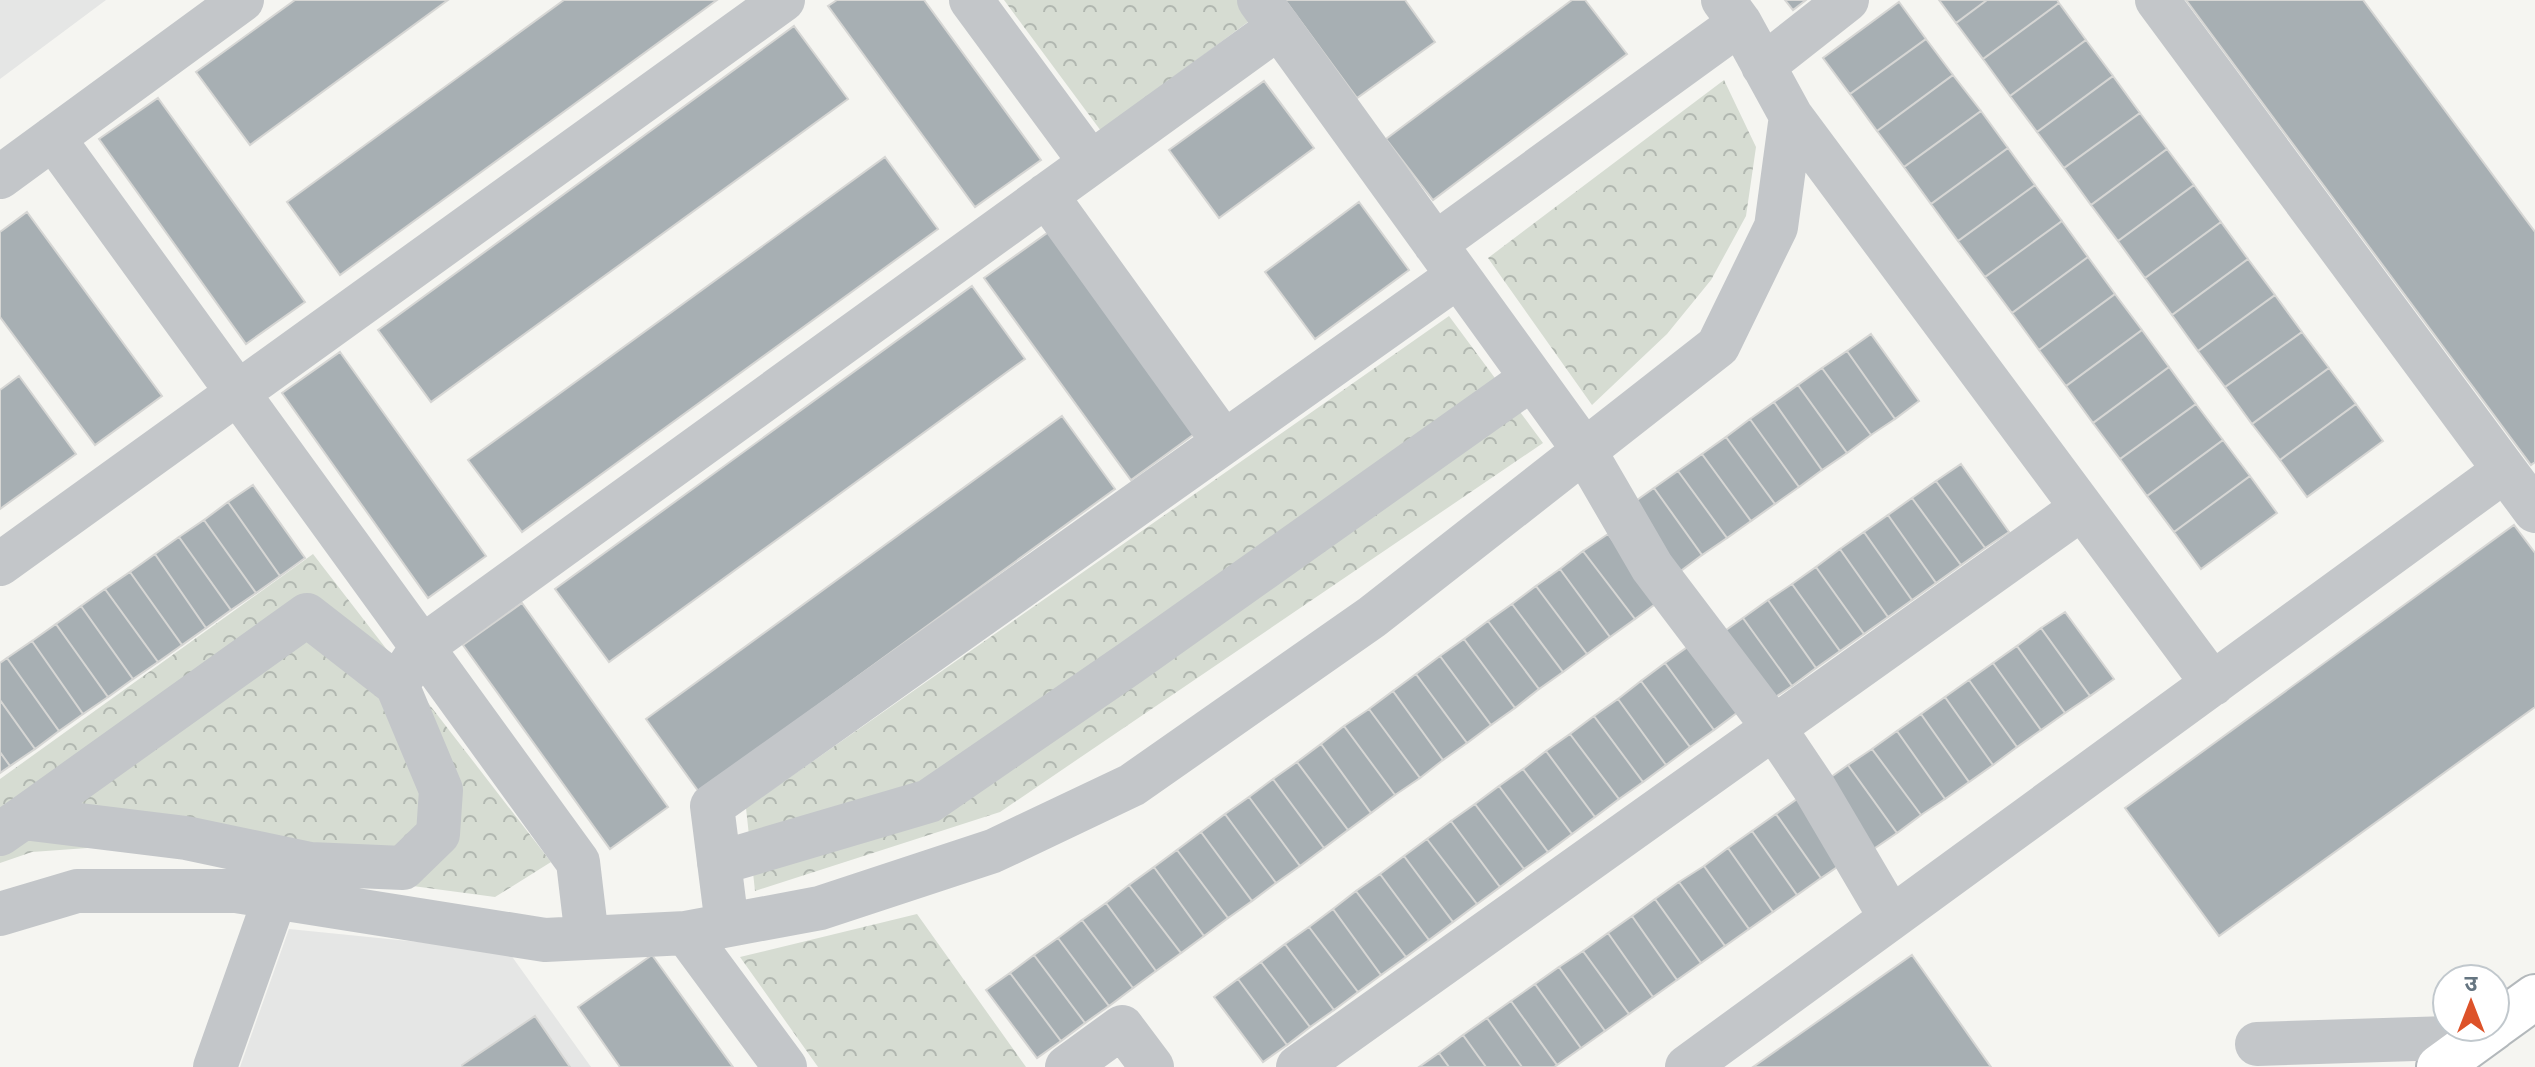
<svg xmlns="http://www.w3.org/2000/svg" width="2535" height="1067" viewBox="0 0 2535 1067" font-family="Inter,'Noto Sans Devanagari',sans-serif">
<style>
.built{fill:#e5e6e5}
.park{fill:url(#park-crowns)}
.building{fill:#a7afb3;stroke:#d6d6d4;stroke-width:2}
.lines{fill:none;stroke-linecap:round;stroke-linejoin:round}
.major-casing{stroke:#b3b8bb;stroke-width:48}
.minor{stroke:#c3c6c9;stroke-width:44}
.major{stroke:#fff;stroke-width:44}
</style>
<defs>
<pattern id="park-crowns" width="20" height="18" patternUnits="userSpaceOnUse" patternTransform="scale(2)"><rect width="20" height="18" fill="#d6dcd2"/><path d="M2 6a3 3 0 1 1 6 0M12 15a3 3 0 1 1 6 0" fill="none" stroke="#b1b7b0"/></pattern>
</defs>
<rect width="100%" height="100%" fill="#f5f5f1"/>
<path class="built" d="M0,0H106L0,79Z
M289,929L508,951L591,1067H240Z"/>
<path class="park" d="M1004,0H1238L1252,19L1101,131Z
M1724,80L1756,147L1746,216L1711,280L1667,334L1592,405L1488,258Z
M1449,316L1543,443L1000,812L755,891L746,808Z
M313,554L551,862L495,897L115,846L32,852L0,863V779Z
M917,914L1026,1067H818L740,957Z"/>
<path class="building" d="M295,0H448L250,145L196,72Z
M564,0H717L340,275L287,202Z
M837,0H924L1041,160L975,207L828,6Z
M1285,0H1405L1435,42L1357,98Z
M1572,0H1585L1627,54L1433,200L1386,139Z
M1785,0H1806L1793,10Z
M1939,0H1987L1956,23Z
M1987,0H2057L2059,3L1983,59L1956,23Z
M2186,0H2363L2535,232V462L2531,465Z
M1899,2L1926,39L1850,94L1823,58Z
M2059,3L2086,40L2010,96L1983,59Z
M794,26L848,99L431,402L378,330Z
M1926,39L1953,75L1877,131L1850,94Z
M2086,40L2113,76L2037,132L2010,96Z
M1953,75L1981,111L1904,167L1877,131Z
M2113,76L2140,113L2064,168L2037,132Z
M1264,81L1314,148L1219,218L1169,150Z
M158,98L305,302L246,344L99,139Z
M1981,111L2008,148L1931,204L1904,167Z
M2140,113L2167,149L2091,205L2064,168Z
M2008,148L2035,185L1958,241L1931,204Z
M2167,149L2194,185L2118,241L2091,205Z
M885,157L938,229L522,532L468,460Z
M2035,185L2062,221L1985,277L1958,241Z
M2194,185L2221,222L2145,278L2118,241Z
M1359,202L1409,270L1315,339L1265,272Z
M27,212L162,396L95,445L0,317V232Z
M2062,221L2088,257L2012,313L1985,277Z
M2221,222L2248,259L2172,315L2145,278Z
M1050,231L1197,432L1131,480L984,278Z
M2088,257L2115,294L2039,350L2012,313Z
M2248,259L2275,295L2198,351L2172,315Z
M972,286L1025,359L609,662L555,589Z
M2115,294L2142,330L2066,386L2039,350Z
M2275,295L2302,332L2225,387L2198,351Z
M2142,330L2169,367L2093,423L2066,386Z
M2302,332L2329,368L2252,424L2225,387Z
M1871,334L1919,401L1895,419L1847,351Z
M1847,351L1895,419L1871,435L1822,368Z
M340,352L486,556L428,598L282,393Z
M2169,367L2196,404L2120,459L2093,423Z
M1822,368L1871,435L1847,453L1798,385Z
M2329,368L2356,404L2280,460L2252,424Z
M19,376L76,454L0,509V390Z
M1798,385L1847,453L1822,470L1774,402Z
M1774,402L1822,470L1799,487L1750,419Z
M2196,404L2223,440L2147,496L2120,459Z
M2356,404L2383,441L2307,497L2280,460Z
M1062,416L1115,489L699,792L646,719Z
M1750,419L1799,487L1775,504L1726,437Z
M1726,437L1775,504L1751,521L1702,454Z
M2223,440L2250,476L2174,532L2147,496Z
M1702,454L1751,521L1727,538L1678,471Z
M1961,464L2009,532L1985,548L1936,481Z
M1678,471L1727,538L1702,555L1654,488Z
M2250,476L2277,513L2201,569L2174,532Z
M1936,481L1985,548L1961,565L1912,498Z
M253,485L305,558L280,576L228,502Z
M1654,488L1702,555L1678,573L1630,505Z
M1912,498L1961,565L1936,583L1888,515Z
M228,502L280,576L256,593L204,520Z
M1888,515L1936,583L1912,600L1864,532Z
M204,520L256,593L231,610L179,537Z
M2514,525L2535,553V707L2219,936L2125,808Z
M1864,532L1912,600L1888,617L1840,549Z
M1608,534L1658,602L1635,619L1583,551Z
M179,537L231,610L206,628L155,554Z
M1840,549L1888,617L1864,634L1816,567Z
M1583,551L1635,619L1610,637L1560,569Z
M155,554L206,628L182,645L130,572Z
M1816,567L1864,634L1840,651L1792,584Z
M1560,569L1610,637L1587,654L1536,586Z
M130,572L182,645L158,662L105,589Z
M1792,584L1840,651L1816,668L1768,600Z
M1536,586L1587,654L1563,672L1512,604Z
M105,589L158,662L133,679L81,606Z
M1768,600L1816,668L1792,686L1743,618Z
M522,603L668,807L610,849L463,645Z
M1512,604L1563,672L1539,689L1488,621Z
M81,606L133,679L108,697L56,624Z
M2065,612L2114,679L2090,696L2041,628Z
M1743,618L1792,686L1768,702L1719,635Z
M1488,621L1539,689L1515,708L1464,639Z
M56,624L108,697L83,714L32,641Z
M2041,628L2090,696L2065,713L2017,646Z
M1464,639L1515,708L1491,725L1440,656Z
M32,641L83,714L59,731L7,658Z
M1689,646L1738,712L1714,730L1665,663Z
M2017,646L2065,713L2041,730L1993,663Z
M1440,656L1491,725L1467,743L1416,674Z
M7,658L59,731L35,749L0,700V663Z
M1665,663L1714,730L1690,747L1641,681Z
M1993,663L2041,730L2017,747L1969,680Z
M1416,674L1467,743L1443,760L1393,691Z
M1969,680L2017,747L1993,765L1945,697Z
M1641,681L1690,747L1666,765L1618,699Z
M1393,691L1443,760L1420,778L1369,709Z
M1945,697L1993,765L1969,782L1921,714Z
M1618,699L1666,765L1643,782L1594,716Z
M0,700L35,749L10,766L0,752Z
M1369,709L1420,778L1395,795L1344,726Z
M1921,714L1969,782L1945,799L1897,731Z
M1594,716L1643,782L1619,799L1570,734Z
M1344,726L1395,795L1371,813L1321,744Z
M1897,731L1945,799L1921,815L1872,749Z
M1570,734L1619,799L1595,817L1546,751Z
M1321,744L1371,813L1348,830L1297,762Z
M1872,749L1921,815L1897,833L1848,765Z
M1546,751L1595,817L1572,834L1523,769Z
M0,752L10,766L0,773Z
M1297,762L1348,830L1324,848L1273,779Z
M1848,765L1897,833L1872,850L1824,782Z
M1523,769L1572,834L1548,852L1499,786Z
M1273,779L1324,848L1300,866L1249,797Z
M1499,786L1548,852L1524,869L1475,804Z
M1249,797L1300,866L1276,883L1225,814Z
M1800,797L1846,861L1821,878L1776,814Z
M1475,804L1524,869L1500,887L1451,821Z
M1225,814L1276,883L1252,901L1201,832Z
M1776,814L1821,878L1797,895L1752,831Z
M1451,821L1500,887L1477,904L1427,839Z
M1752,831L1797,895L1773,912L1728,848Z
M1201,832L1252,901L1228,918L1177,850Z
M1427,839L1477,904L1453,922L1404,856Z
M1728,848L1773,912L1749,929L1704,866Z
M1177,850L1228,918L1204,936L1154,867Z
M1404,856L1453,922L1429,940L1380,874Z
M1704,866L1749,929L1725,946L1679,882Z
M1154,867L1204,936L1181,953L1129,885Z
M1380,874L1429,940L1406,957L1356,891Z
M1679,882L1725,946L1701,963L1655,899Z
M1129,885L1181,953L1156,971L1106,903Z
M1356,891L1406,957L1381,975L1333,909Z
M1655,899L1701,963L1677,980L1632,916Z
M1106,903L1156,971L1133,988L1082,920Z
M1333,909L1381,975L1358,992L1309,927Z
M1632,916L1677,980L1653,997L1608,933Z
M1082,920L1133,988L1109,1006L1058,938Z
M1309,927L1358,992L1334,1010L1285,944Z
M1608,933L1653,997L1629,1014L1583,951Z
M1058,938L1109,1006L1085,1023L1034,955Z
M1285,944L1334,1010L1310,1027L1261,962Z
M1583,951L1629,1014L1605,1031L1559,967Z
M652,955L733,1067H620L578,1007Z
M1034,955L1085,1023L1061,1041L1010,973Z
M1912,955L1991,1067H1753Z
M1261,962L1310,1027L1287,1045L1238,979Z
M1559,967L1605,1031L1581,1048L1535,984Z
M1010,973L1061,1041L1037,1058L986,990Z
M1238,979L1287,1045L1263,1062L1214,997Z
M1535,984L1581,1048L1557,1065L1511,1001Z
M1511,1001L1557,1065L1554,1067H1522L1487,1018Z
M535,1016L570,1067H463L462,1065Z
M1487,1018L1522,1067H1486L1463,1035Z
M1463,1035L1486,1067H1449L1439,1053Z
M1439,1053L1449,1067H1419Z"/>
<g class="lines">
<g class="major-casing">
<path id="major" d="M2495,1026L2535,997
M2439,1067L2494,1027"/>
</g>
<path class="minor" d="M971,0L1091,163
M1259,0L1584,450L1652,567L1774,728L1815,789L1891,918
M2157,0L2535,511
M1763,66L1847,0
M1791,116L2213,684
M53,138L578,862L587,938
M0,177L242,0
M1046,195L1224,442
M1435,244L1740,23
M0,564L783,0
M397,685L422,647L1279,27
M0,834L23,818L307,615L397,685L441,790L438,834L403,868L310,864L186,838L23,818
M719,863L929,801L1130,663L1532,378
M0,914L77,891H236L545,940L686,933L820,908L993,851L1132,785L1372,617L1718,346L1776,227L1791,116L1740,23L1723,0
M727,925L712,806L1458,276
M686,933L785,1067
M2257,1044L2480,1037
M215,1067L275,898
M1067,1067L1122,1027L1152,1067
M1298,1067L2082,508
M1687,1067L2504,471"/>
<use href="#major" class="major"/>
</g>
<g transform="translate(2471 1003)"><circle r="38" fill="#ffffff" stroke="#c1c8cd" stroke-width="2"/>
<path d="M0-6L14 30L0 20L-14 30Z" fill="#dd5229"/>
<text y="-12" font-size="22" font-weight="bold" text-anchor="middle" fill="#657581">उ</text>
</g>
</svg>
